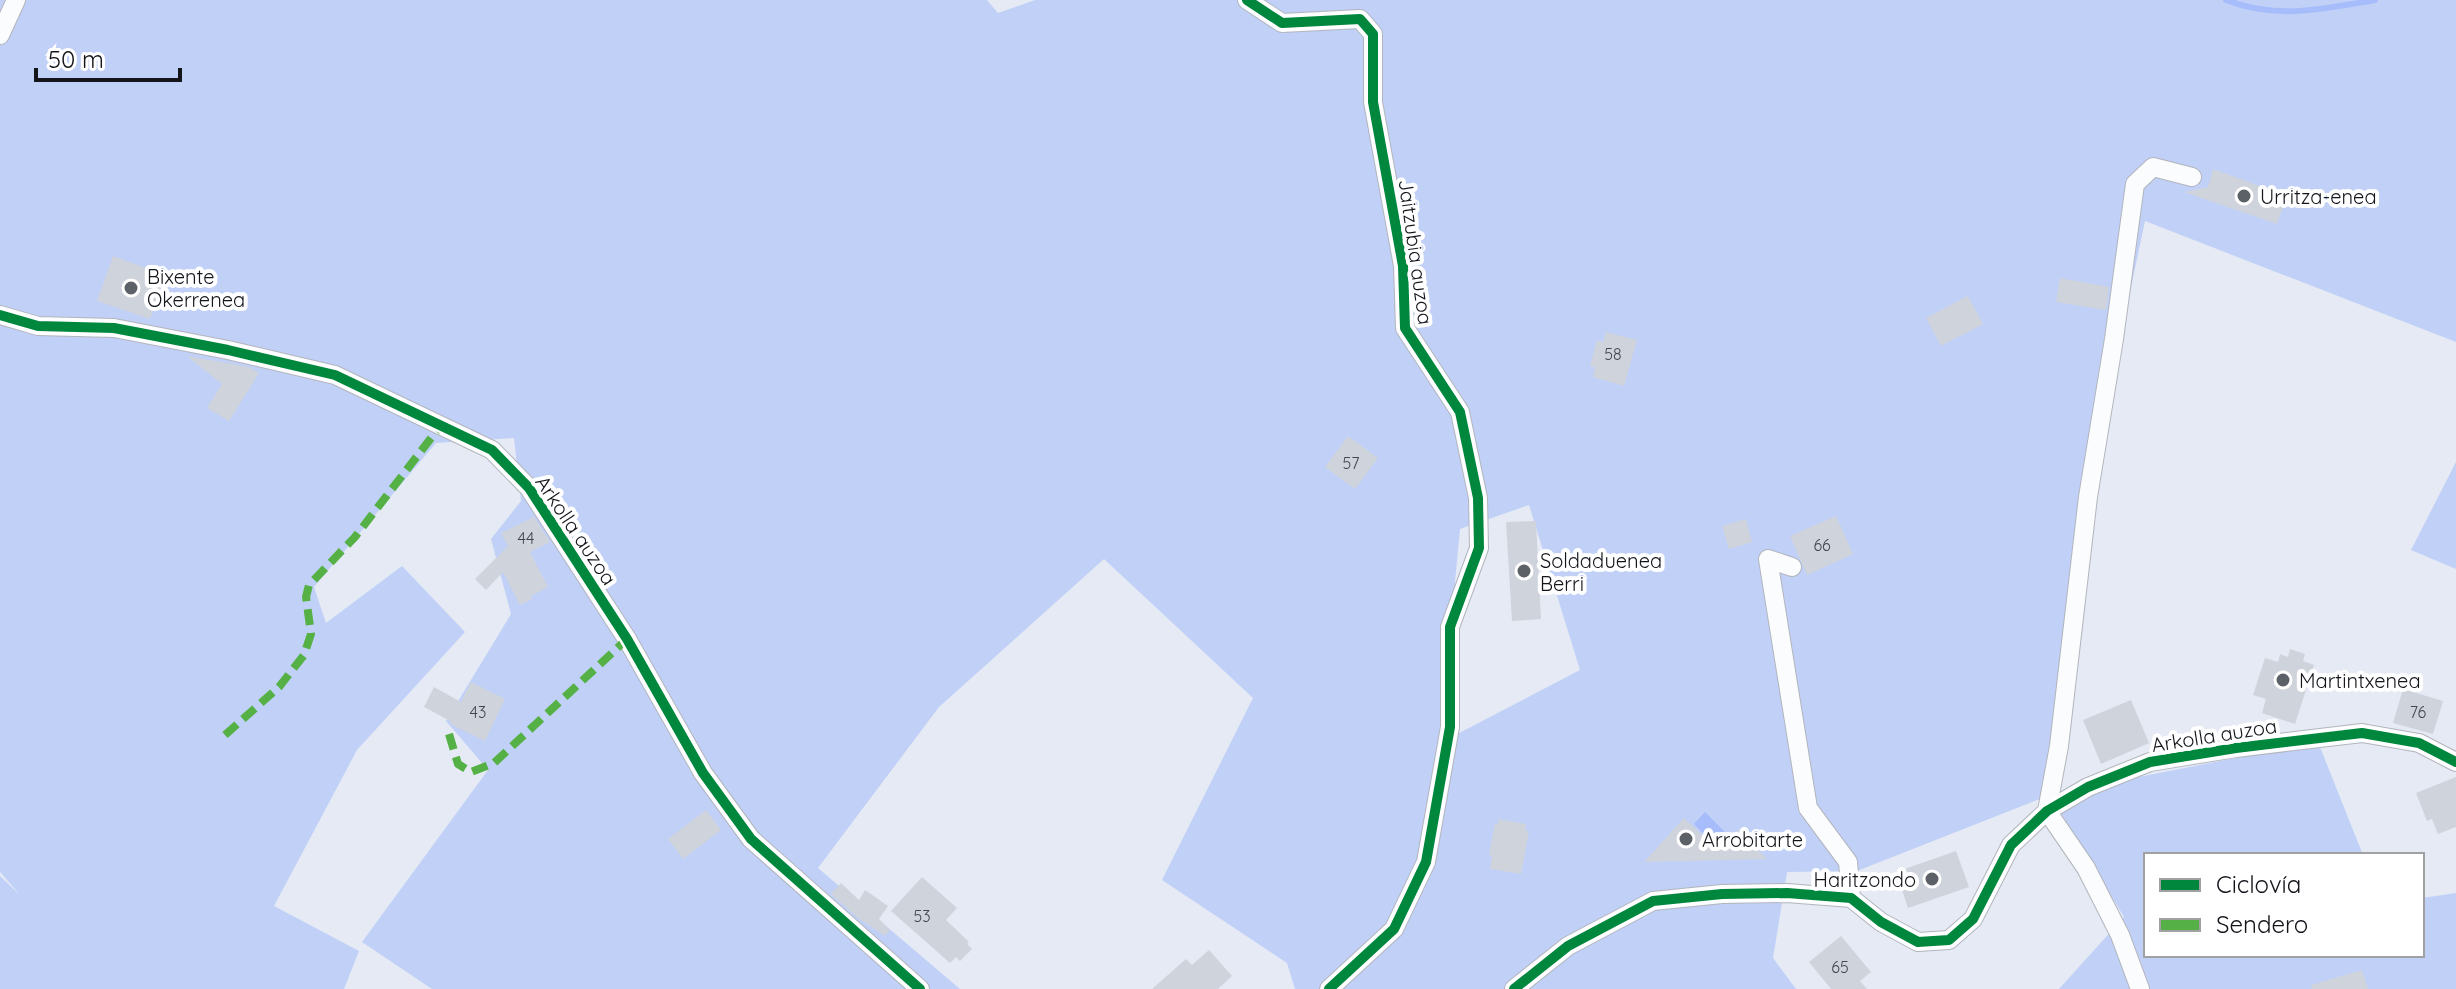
<svg xmlns="http://www.w3.org/2000/svg" width="2456" height="989" viewBox="0 0 2456 989" font-family="Quicksand,sans-serif">
<style>
.green{fill:#c0d0f7;fill-rule:evenodd}
.water{fill:#a7bdfb}
.lines{fill:none;stroke-linecap:round;stroke-linejoin:round}
.stream{stroke:#a7bdfb;stroke-width:6}
.building{fill:#cfd3dc}
.street-casing{stroke:#b2b5bd;stroke-width:20}
.street{stroke:#fbfcfd;stroke-width:18}
.quiet{stroke:#55b145;stroke-width:8;stroke-dasharray:16 8;stroke-linecap:butt}
.cycleway-casing{stroke:#fff;stroke-width:15}
.cycleway{stroke:#00873e;stroke-width:10}
.poi-dot{fill:#5c6067;stroke:#fff;stroke-width:3}
.labels{text-anchor:middle;dominant-baseline:central;stroke-width:8;stroke-linejoin:round;paint-order:stroke}
.number-label{font-size:16px;fill:#44464d}
.poi-label{font-size:20px;fill:#13151b;stroke:#fff;text-anchor:start}
.street-label{font-size:20px;fill:#13151b;stroke:#fff}
</style>
<rect width="100%" height="100%" fill="#e5eaf4"/>
<path class="green" d="M0,0H987L998,13L1035,0H2456V342L2145,221L2098,444L2051,794L2318,742L2363,855H2146V955H2422V898L2456,893V989H2059L2124,917L2050,795L1857,871L1787,872L1773,958L1796,989H1295L1287,963L1162,880L1253,698L1104,559L939,707L818,868L960,989H432L362,942L488,770L446,721L511,614L491,539L521,501L514,438L436,443L314,587L326,623L402,566L465,632L357,750L274,906L359,951L344,989H0V876L20,895L0,872ZM1529,505L1580,670L1440,743L1460,529Z
M2456,462V569L2411,550Z"/>
<path class="water" d="M1705,812L1728,835L1716,847L1694,824Z"/>
<g class="lines">
<path class="stream" d="M2226,0C2277,20 2323,9 2375,0"/>
</g>
<path class="building" d="M2213,169L2287,196L2277,224L2184,192L2208,187Z
M113,256L165,275L150,319L97,301Z
M2060,278L2109,287L2106,310L2056,302Z
M1968,296L1983,324L1941,346L1926,318Z
M1606,332L1637,340L1624,386L1593,377L1595,367L1590,366L1597,340L1603,342Z
M187,356L249,367L259,373L229,421L207,408L222,384Z
M1348,436L1378,458L1355,489L1325,467Z
M1836,516L1853,554L1807,575L1790,536Z
M534,517L550,542L530,552L548,587L531,596L532,599L520,605L503,572L486,590L475,579L508,546L501,533Z
M1746,519L1752,542L1729,549L1722,526Z
M1536,521L1541,619L1512,621L1506,522Z
M2290,649L2305,654L2303,661L2314,665L2295,724L2262,713L2266,699L2253,695L2265,658L2278,662L2280,654L2288,657Z
M471,682L505,699L485,741L450,724L452,722L424,707L434,687L461,702Z
M2403,689L2443,701L2433,734L2393,723Z
M2131,700L2149,743L2101,764L2083,720Z
M2456,777V827L2438,834L2432,819L2427,821L2416,793Z
M706,810L721,830L683,859L668,839Z
M1684,818L1718,850L1738,830L1767,859L1644,862Z
M1498,819L1526,824L1525,830L1529,831L1521,874L1490,869L1492,856L1489,855L1495,823L1498,824Z
M1956,851L1969,887L1908,908L1896,872Z
M922,877L957,908L946,920L969,942L967,944L972,949L960,961L956,957L950,963L891,911Z
M841,883L859,900L865,890L888,906L879,919L890,930L885,936L858,918L831,894Z
M1841,936L1871,972L1860,981L1867,989H1831L1809,962Z
M1209,950L1232,976L1218,989H1152L1186,959L1192,965Z
M2362,970L2368,989H2312L2311,985Z"/>
<g class="lines">
<g class="street-casing">
<path id="street" d="M1247,0L1282,23L1360,19L1373,34V102L1403,266L1405,328L1460,412L1478,498L1479,548L1450,627V727L1426,862L1394,929L1329,989
M0,35L16,0
M0,315L38,326L114,328L228,350L335,375L492,450L529,488L627,639L703,773L751,839L920,989
M1792,567L1768,559L1808,808L1848,862L1851,898
M1514,989L1568,946L1653,901L1722,894L1787,893L1851,898L1881,922L1918,942L1949,940L1973,919L2011,845L2047,811L2088,787L2150,762L2236,748L2362,733L2419,743L2456,762
M2140,989L2120,935L2086,868L2047,811L2059,746L2088,497L2114,339L2135,184L2153,167L2192,177"/>
</g>
<use href="#street" class="street"/>
<path class="quiet" d="M449,734L458,764L471,772L494,763L627,639
M225,735L279,687L304,655L311,634L306,597L309,585L355,537L441,425"/>
<g class="cycleway-casing">
<path id="cycleway" d="M1247,0L1282,23L1360,19L1373,34V102L1403,266L1405,328L1460,412L1478,498L1479,548L1450,627V727L1426,862L1394,929L1329,989
M0,315L38,326L114,328L228,350L335,375L492,450L529,488L627,639L703,773L751,839L920,989
M1514,989L1568,946L1653,901L1722,894L1787,893L1851,898L1881,922L1918,942L1949,940L1973,919L2011,845L2047,811L2088,787L2150,762L2236,748L2362,733L2419,743L2456,762"/>
</g>
<use href="#cycleway" class="cycleway"/>
</g>
<g class="poi-dot">
<circle cx="2244" cy="196" r="8"/>
<circle cx="131" cy="288" r="8"/>
<circle cx="1524" cy="571" r="8"/>
<circle cx="2283" cy="680" r="8"/>
<circle cx="1686" cy="839" r="8"/>
<circle cx="1932" cy="879" r="8"/>
</g>
<g class="labels">
<g class="number-label">
<text x="1613" y="354">58</text>
<text x="1351" y="463">57</text>
<text x="526" y="538">44</text>
<text x="1822" y="545">66</text>
<text x="478" y="712">43</text>
<text x="2418" y="712">76</text>
<text x="922" y="916">53</text>
<text x="1840" y="967">65</text>
</g>
<g class="poi-label">
<text x="2260" y="196">Urritza-enea</text>
<text x="147" y="276">Bixente<tspan x="147" dy="23">Okerrenea</tspan></text>
<text x="1540" y="560">Soldaduenea<tspan x="1540" dy="23">Berri</tspan></text>
<text x="2299" y="680">Martintxenea</text>
<text x="1702" y="839">Arrobitarte</text>
<text x="1916" y="879" text-anchor="end">Haritzondo</text>
</g>
<g class="street-label">
<text transform="translate(1416 252) rotate(82)">Jaitzubia auzoa</text>
<text transform="translate(576 530) rotate(56)">Arkolla auzoa</text>
<text transform="translate(2214 735) rotate(-9)">Arkolla auzoa</text>
</g>
</g>
<rect x="2144" y="853" width="280" height="104" fill="#ffffff" stroke="#a1a1a4" stroke-width="2"/>
<rect x="2160" y="879" width="40" height="12" fill="#00873e" stroke="#a1a1a4" stroke-width="2"/>
<text x="2216" y="893" font-size="24" fill="#13151b">Ciclovía</text>
<rect x="2160" y="919" width="40" height="12" fill="#55b145" stroke="#a1a1a4" stroke-width="2"/>
<text x="2216" y="933" font-size="24" fill="#13151b">Sendero</text>
<path d="M36 68v12h144v-12" fill="none" stroke="#13151b" stroke-width="4"/>
<text x="48" y="68" font-size="24" fill="#13151b" stroke="#ffffff" stroke-width="6" paint-order="stroke">50 m</text>
</svg>
